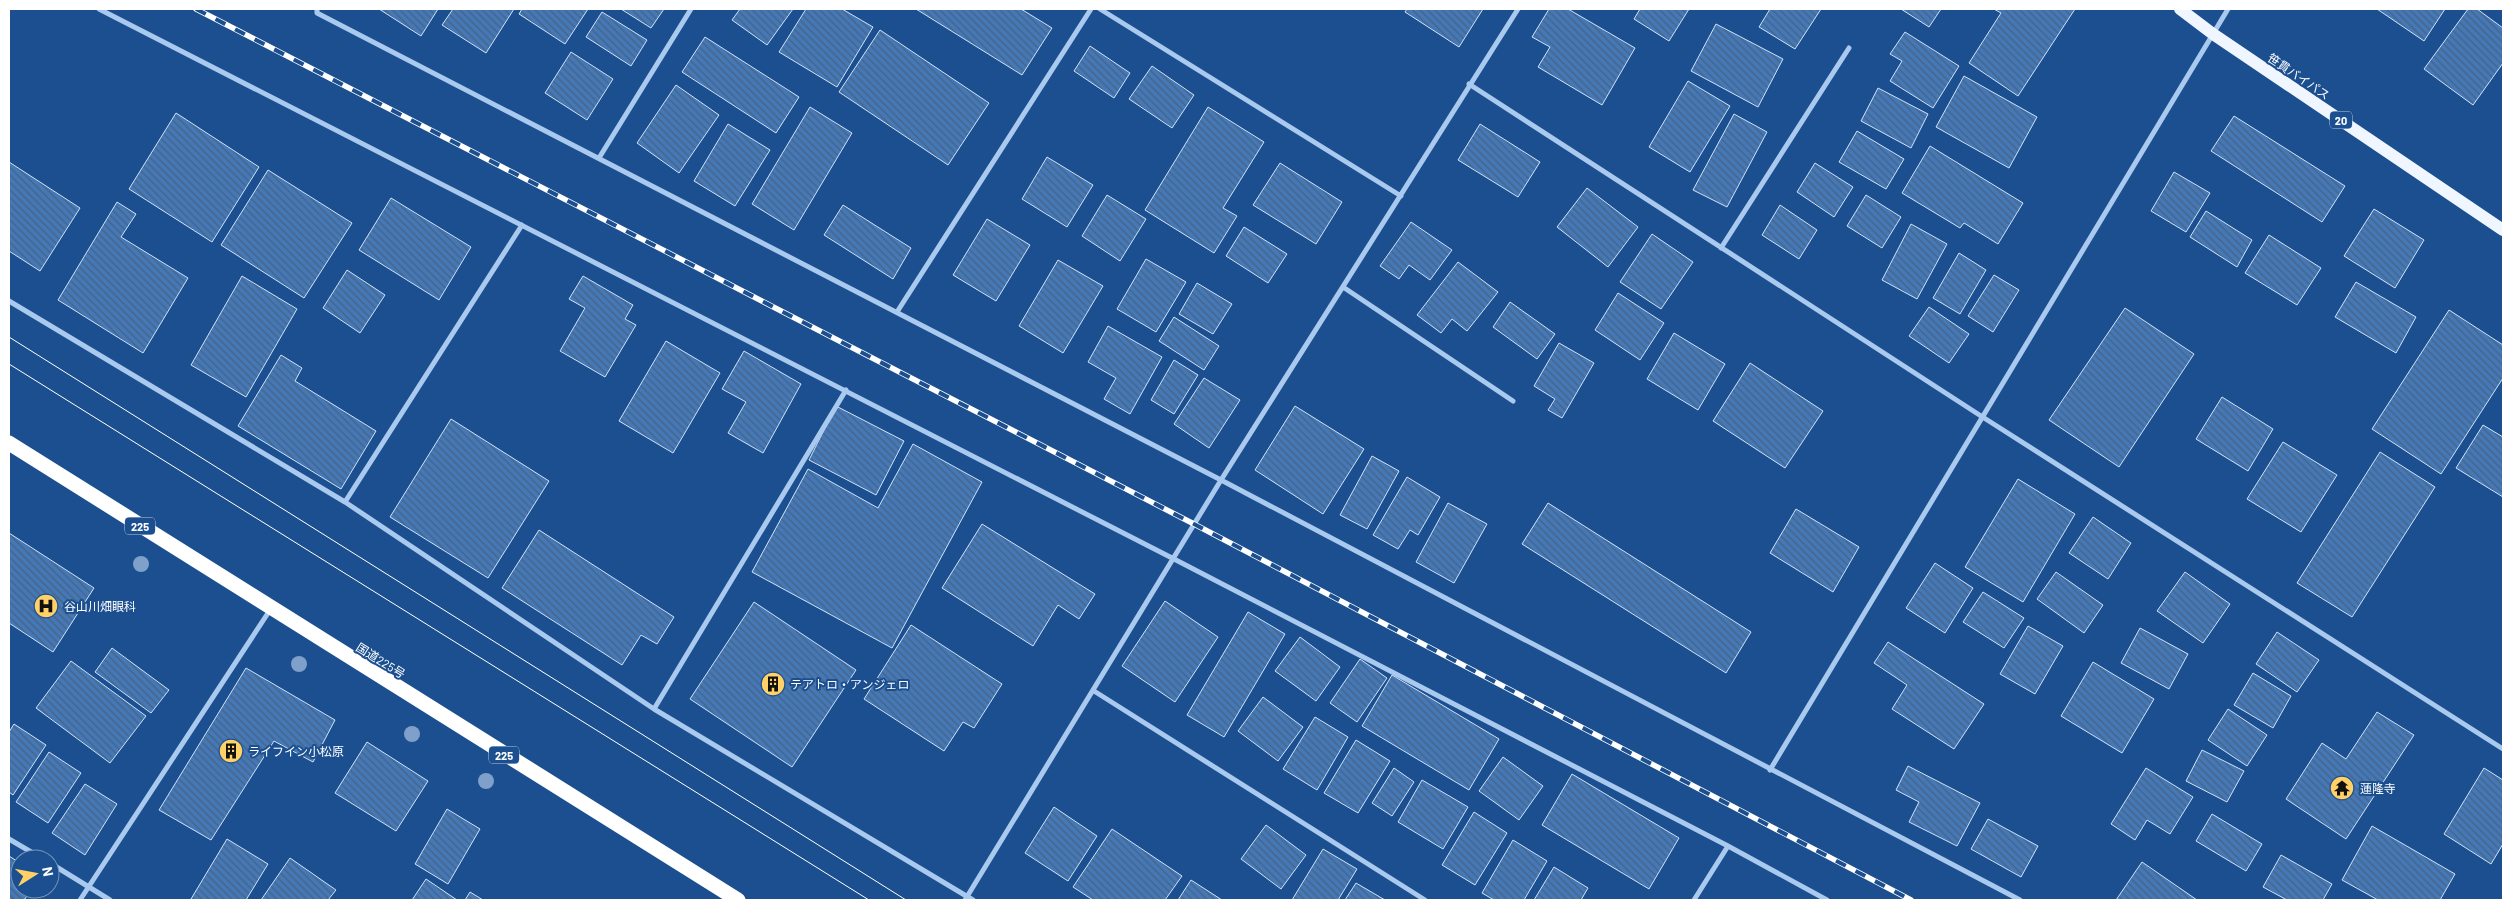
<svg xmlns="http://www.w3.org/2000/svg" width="2512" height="909" viewBox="0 0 2512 909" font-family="Barlow,'Noto Sans JP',sans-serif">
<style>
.building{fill:url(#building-back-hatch);stroke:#cfe3fa}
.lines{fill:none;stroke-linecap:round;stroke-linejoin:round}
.street{stroke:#a9c9ee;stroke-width:5}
.primary{stroke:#f0f6ff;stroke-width:12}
.highway{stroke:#fff;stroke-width:15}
.tram{stroke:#fff;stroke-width:1}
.rail-casing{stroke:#fff;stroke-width:5.5}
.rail{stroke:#1b4f8f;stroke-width:4;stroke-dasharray:11;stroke-linecap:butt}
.tree{fill:#7ea0ca}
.labels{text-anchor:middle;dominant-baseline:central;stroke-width:4;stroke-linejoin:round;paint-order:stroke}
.shield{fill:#1b4f8f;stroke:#bbcadd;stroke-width:1}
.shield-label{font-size:11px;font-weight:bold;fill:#fff}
.street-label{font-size:12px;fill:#fff;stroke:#1b4f8f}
.poi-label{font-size:12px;fill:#fff;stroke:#1b4f8f;text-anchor:start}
</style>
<defs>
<pattern id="building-back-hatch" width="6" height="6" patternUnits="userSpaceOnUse" patternTransform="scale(1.25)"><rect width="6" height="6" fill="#4478b7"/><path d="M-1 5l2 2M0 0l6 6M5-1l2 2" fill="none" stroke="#486282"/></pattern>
</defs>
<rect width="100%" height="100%" fill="#1b4f8f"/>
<path class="building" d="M379,9H438L421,36Z
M453,9H514L486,53L442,25Z
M522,9H588L565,44L519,14Z
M621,9H664L651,28Z
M740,9H793L767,45L732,20Z
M806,9H842L873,27L837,87L779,52Z
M916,9H1021L1052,28L1022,75Z
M1407,9H1483L1459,47L1405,12Z
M1549,9H1568L1635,48L1602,105L1538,67L1550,47L1532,37Z
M1640,9H1689L1669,41L1634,19Z
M1770,9H1821L1795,49L1759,27Z
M1901,9H1941L1929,27Z
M1994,9H2075L2018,96L1969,63L2001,13Z
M2377,9H2445L2424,41Z
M2468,9H2477L2503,28V63L2473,105L2424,69Z
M602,12L647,40L631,66L586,37Z
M1716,24L1783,59L1758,107L1691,71Z
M880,30L989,103L948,165L839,92Z
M1905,32L1959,66L1933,108L1890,81L1902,61L1890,54Z
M705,37L799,97L776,133L682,72Z
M1090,46L1130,73L1114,98L1074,71Z
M571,52L613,79L587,120L545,93Z
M1152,66L1194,95L1172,128L1129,99Z
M1964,76L2037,117L2009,168L1936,127Z
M1688,81L1730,106L1690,172L1649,147Z
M676,85L719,115L679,173L637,143Z
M1878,88L1928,114L1911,148L1861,121Z
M810,107L852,133L794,230L752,204Z
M1208,107L1264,142L1223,208L1237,216L1214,253L1145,210Z
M176,113L259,167L212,242L129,189Z
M1734,114L1767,132L1727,207L1693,190Z
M2234,116L2345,186L2322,222L2211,151Z
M728,124L770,150L735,206L694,181Z
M1480,124L1540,162L1518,197L1458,160Z
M1857,131L1904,159L1886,189L1839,162Z
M1930,146L2023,203L1998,244L1964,223L1960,228L1902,193Z
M1047,157L1093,185L1067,227L1022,199Z
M9,162L80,208L40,271L9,251Z
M1280,163L1342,202L1316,244L1253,205Z
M1815,163L1853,187L1834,217L1797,192Z
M268,170L352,223L304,298L221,245Z
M2174,172L2210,193L2186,232L2151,211Z
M1587,188L1638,227L1608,267L1557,227Z
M1107,195L1146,219L1120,261L1082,236Z
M1866,195L1901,217L1882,248L1847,226Z
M391,198L471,247L439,300L359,250Z
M117,202L136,214L121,237L188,278L143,353L58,300Z
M843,205L911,248L893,279L824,235Z
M1780,205L1817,230L1799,259L1762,235Z
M2374,209L2424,240L2395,288L2344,256Z
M2206,211L2252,240L2237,267L2190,237Z
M987,219L1030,245L996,301L953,275Z
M1411,222L1452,250L1430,280L1409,265L1399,279L1380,266Z
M1911,224L1947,244L1917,299L1882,280Z
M1244,227L1287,254L1268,283L1226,256Z
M1652,234L1693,262L1661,309L1620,282Z
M2269,235L2321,268L2297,305L2245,273Z
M1959,253L1986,270L1960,314L1933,298Z
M1146,259L1186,282L1156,332L1117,309Z
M1058,260L1103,286L1063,353L1019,326Z
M1458,262L1498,292L1467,331L1452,319L1441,333L1417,315Z
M347,270L385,295L360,333L323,308Z
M1994,275L2019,290L1993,332L1968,316Z
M242,276L297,309L246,397L191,365Z
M583,276L633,305L625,319L636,325L605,377L560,351L585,308L569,299Z
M2356,282L2416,317L2396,353L2335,317Z
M1197,283L1232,304L1213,334L1179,314Z
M1618,293L1664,323L1640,360L1595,330Z
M1510,302L1555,334L1537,359L1493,327Z
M1929,307L1969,334L1949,363L1909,336Z
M2125,308L2194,354L2119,467L2049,420Z
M2449,310L2503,345V378L2441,474L2372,429Z
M1174,317L1219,346L1204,370L1159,341Z
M1108,326L1162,357L1130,414L1104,399L1116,378L1088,362Z
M1674,333L1725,364L1698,410L1647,379Z
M666,341L720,373L673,453L619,421Z
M1559,343L1594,363L1562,418L1548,410L1555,399L1534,386Z
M744,351L801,384L763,453L728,433L746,402L722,389Z
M281,355L302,368L295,381L376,431L341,489L238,426Z
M1174,360L1198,375L1174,414L1151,400Z
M1750,363L1823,411L1785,468L1713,421Z
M1204,378L1240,400L1209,448L1174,424Z
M2222,397L2273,429L2248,471L2196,439Z
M836,406L904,441L876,495L809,460Z
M1295,406L1364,449L1323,514L1255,470Z
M451,419L549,481L488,578L390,517Z
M2483,425L2503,437V497L2456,468Z
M2283,442L2337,475L2301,532L2247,499Z
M913,444L982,482L892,648L752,572L808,469L878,508Z
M2380,452L2435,487L2352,617L2297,583Z
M1372,456L1399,471L1367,529L1340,515Z
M1407,477L1440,497L1418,535L1410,530L1398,549L1373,535Z
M2018,479L2075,514L2023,602L1965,567Z
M1448,503L1487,524L1454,583L1416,562Z
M1548,503L1751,632L1726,673L1522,544Z
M1796,509L1859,547L1833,592L1770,553Z
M2093,517L2131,543L2108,579L2069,553Z
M982,524L1095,594L1079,619L1058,605L1033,646L942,588Z
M539,530L674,617L657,644L641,635L622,665L502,588Z
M9,533L94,588L53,652L9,623Z
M1935,563L1973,588L1945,633L1906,608Z
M2056,572L2103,605L2084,633L2037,599Z
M2185,572L2230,604L2203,643L2157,611Z
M1983,592L2024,618L2004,648L1963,622Z
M1165,601L1218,637L1175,702L1122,666Z
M754,602L856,670L792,767L690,699Z
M1248,612L1285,634L1224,737L1187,715Z
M911,625L1002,684L974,728L963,722L944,751L864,699Z
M2028,626L2063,646L2035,694L2000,674Z
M2140,628L2188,654L2169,689L2121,663Z
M2277,632L2319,660L2297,692L2256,664Z
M1300,637L1340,667L1316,701L1275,671Z
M1888,642L1984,704L1954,749L1892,709L1907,685L1874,663Z
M112,648L169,690L151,713L95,672Z
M1360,659L1387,678L1357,722L1330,703Z
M71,661L146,716L110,763L36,708Z
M2093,662L2154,699L2122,753L2061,716Z
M246,668L335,720L313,762L274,741L211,840L159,810Z
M2253,673L2291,696L2273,728L2234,705Z
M1392,675L1499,739L1469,790L1362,726Z
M1263,697L1303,727L1278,761L1238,731Z
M2228,709L2267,735L2247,766L2208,740Z
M2377,712L2414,735L2346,839L2286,799L2322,743L2346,759Z
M1315,717L1348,737L1317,790L1283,769Z
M14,724L46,745L13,795L9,792V732Z
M1356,740L1390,761L1358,813L1324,793Z
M367,742L428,781L396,831L335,793Z
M2202,750L2244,771L2227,802L2186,781Z
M49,752L81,773L48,823L16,802Z
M1503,757L1543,786L1519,820L1479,791Z
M1908,766L1980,803L1957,846L1909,822L1919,802L1896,790Z
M1394,768L1414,782L1392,816L1372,803Z
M2146,768L2193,797L2170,834L2147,820L2135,840L2111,824Z
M2484,768L2503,780V844L2491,864L2444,834Z
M1572,774L1679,838L1649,889L1542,825Z
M1422,780L1468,807L1443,849L1398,822Z
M85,784L117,804L85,855L52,833Z
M1054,807L1097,836L1068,881L1025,853Z
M447,809L480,829L448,884L415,864Z
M1474,812L1507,833L1475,885L1442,865Z
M2212,814L2262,844L2246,871L2196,841Z
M1988,819L2038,846L2021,877L1971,849Z
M1266,825L1306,855L1281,889L1241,859Z
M2372,826L2455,874L2440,900H2378L2342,880Z
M1112,829L1182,876L1165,900H1093L1073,887Z
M227,839L268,864L246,900H193L191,899Z
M1513,840L1547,861L1524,900H1494L1482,893Z
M1323,849L1357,869L1338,900H1292Z
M2281,855L2332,884L2323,900H2287L2263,887Z
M9,856L20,863V889H32L24,900H9Z
M290,858L336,890L328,900H261Z
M2142,862L2197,900H2116Z
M1554,867L1588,888L1581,900H1534Z
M426,879L457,900H412Z
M1191,880L1222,900H1178Z
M1356,883L1385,900H1345Z
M470,892L483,900H465Z"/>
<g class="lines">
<path class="street" d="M99,9L1174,559L1728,846L1827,900
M317,9V13L1221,480L2020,900
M1100,9L1401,196
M1469,84L1981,416L2503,749
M599,158L691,9
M1721,248L1849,48
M1343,287L1513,401
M9,301L345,502L654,709L973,900
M897,312L1091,9
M345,502L522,225
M1094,691L1425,900
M654,709L846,390
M1770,770L2228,9
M9,839L43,859
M50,863L110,900
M80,900L270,610
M965,900L1221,480L1518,9
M1694,900L1728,846"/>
<path class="primary" d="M2180,9L2213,34L2503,230"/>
<path class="highway" d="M9,443L738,900"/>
<path class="tram" d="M9,337L906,900
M9,364L869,900"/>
<g class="rail-casing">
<path id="rail" d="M196,9L1194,524L1911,900"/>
</g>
<use href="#rail" class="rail"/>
</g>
<g class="tree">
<circle cx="141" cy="564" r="8"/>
<circle cx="299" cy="664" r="8"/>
<circle cx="412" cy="734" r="8"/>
<circle cx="486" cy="781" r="8"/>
</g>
<defs>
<g id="hospital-disc" transform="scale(1.25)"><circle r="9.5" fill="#ffd166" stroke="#1b4f8f"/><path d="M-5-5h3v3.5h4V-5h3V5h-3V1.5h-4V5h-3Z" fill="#111"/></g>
<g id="building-disc" transform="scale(1.25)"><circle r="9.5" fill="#ffd166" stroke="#1b4f8f"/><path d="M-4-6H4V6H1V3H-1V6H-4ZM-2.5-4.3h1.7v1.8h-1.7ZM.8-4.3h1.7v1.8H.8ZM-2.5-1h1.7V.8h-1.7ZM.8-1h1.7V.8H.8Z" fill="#111"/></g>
<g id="temple-disc" transform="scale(1.25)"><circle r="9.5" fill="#ffd166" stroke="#1b4f8f"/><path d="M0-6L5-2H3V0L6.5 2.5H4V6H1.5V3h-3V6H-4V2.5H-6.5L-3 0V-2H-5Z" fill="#111"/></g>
</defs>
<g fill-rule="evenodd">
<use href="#hospital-disc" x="46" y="606"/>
<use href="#building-disc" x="773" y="684"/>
<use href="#building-disc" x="231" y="751"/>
<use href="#temple-disc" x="2342" y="788"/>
</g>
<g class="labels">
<g class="shield">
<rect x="2330" y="111.5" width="22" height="17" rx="4"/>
<rect x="125" y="517.5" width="30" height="17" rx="4"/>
<rect x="489" y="746.5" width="30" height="17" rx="4"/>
</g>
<g class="shield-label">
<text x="2341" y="120">20</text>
<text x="140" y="526">225</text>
<text x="504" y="755">225</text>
</g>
<g class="street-label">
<text transform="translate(2299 76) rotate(34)">笹貫バイパス</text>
<text transform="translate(381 660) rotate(32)">国道225号</text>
</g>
<g class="poi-label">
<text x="64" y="606">谷山川畑眼科</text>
<text x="790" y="684">テアトロ・アンジェロ</text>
<text x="248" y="751">ライフイン小松原</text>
<text x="2360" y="788">蓮隆寺</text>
</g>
</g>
<rect width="2512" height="909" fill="none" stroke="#ffffff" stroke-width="20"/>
<g transform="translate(35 874) rotate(79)"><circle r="24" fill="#1b4f8f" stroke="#7695bc"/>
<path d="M0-4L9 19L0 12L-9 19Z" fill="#ffd166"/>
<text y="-8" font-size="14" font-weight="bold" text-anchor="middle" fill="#ffffff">N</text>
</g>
</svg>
